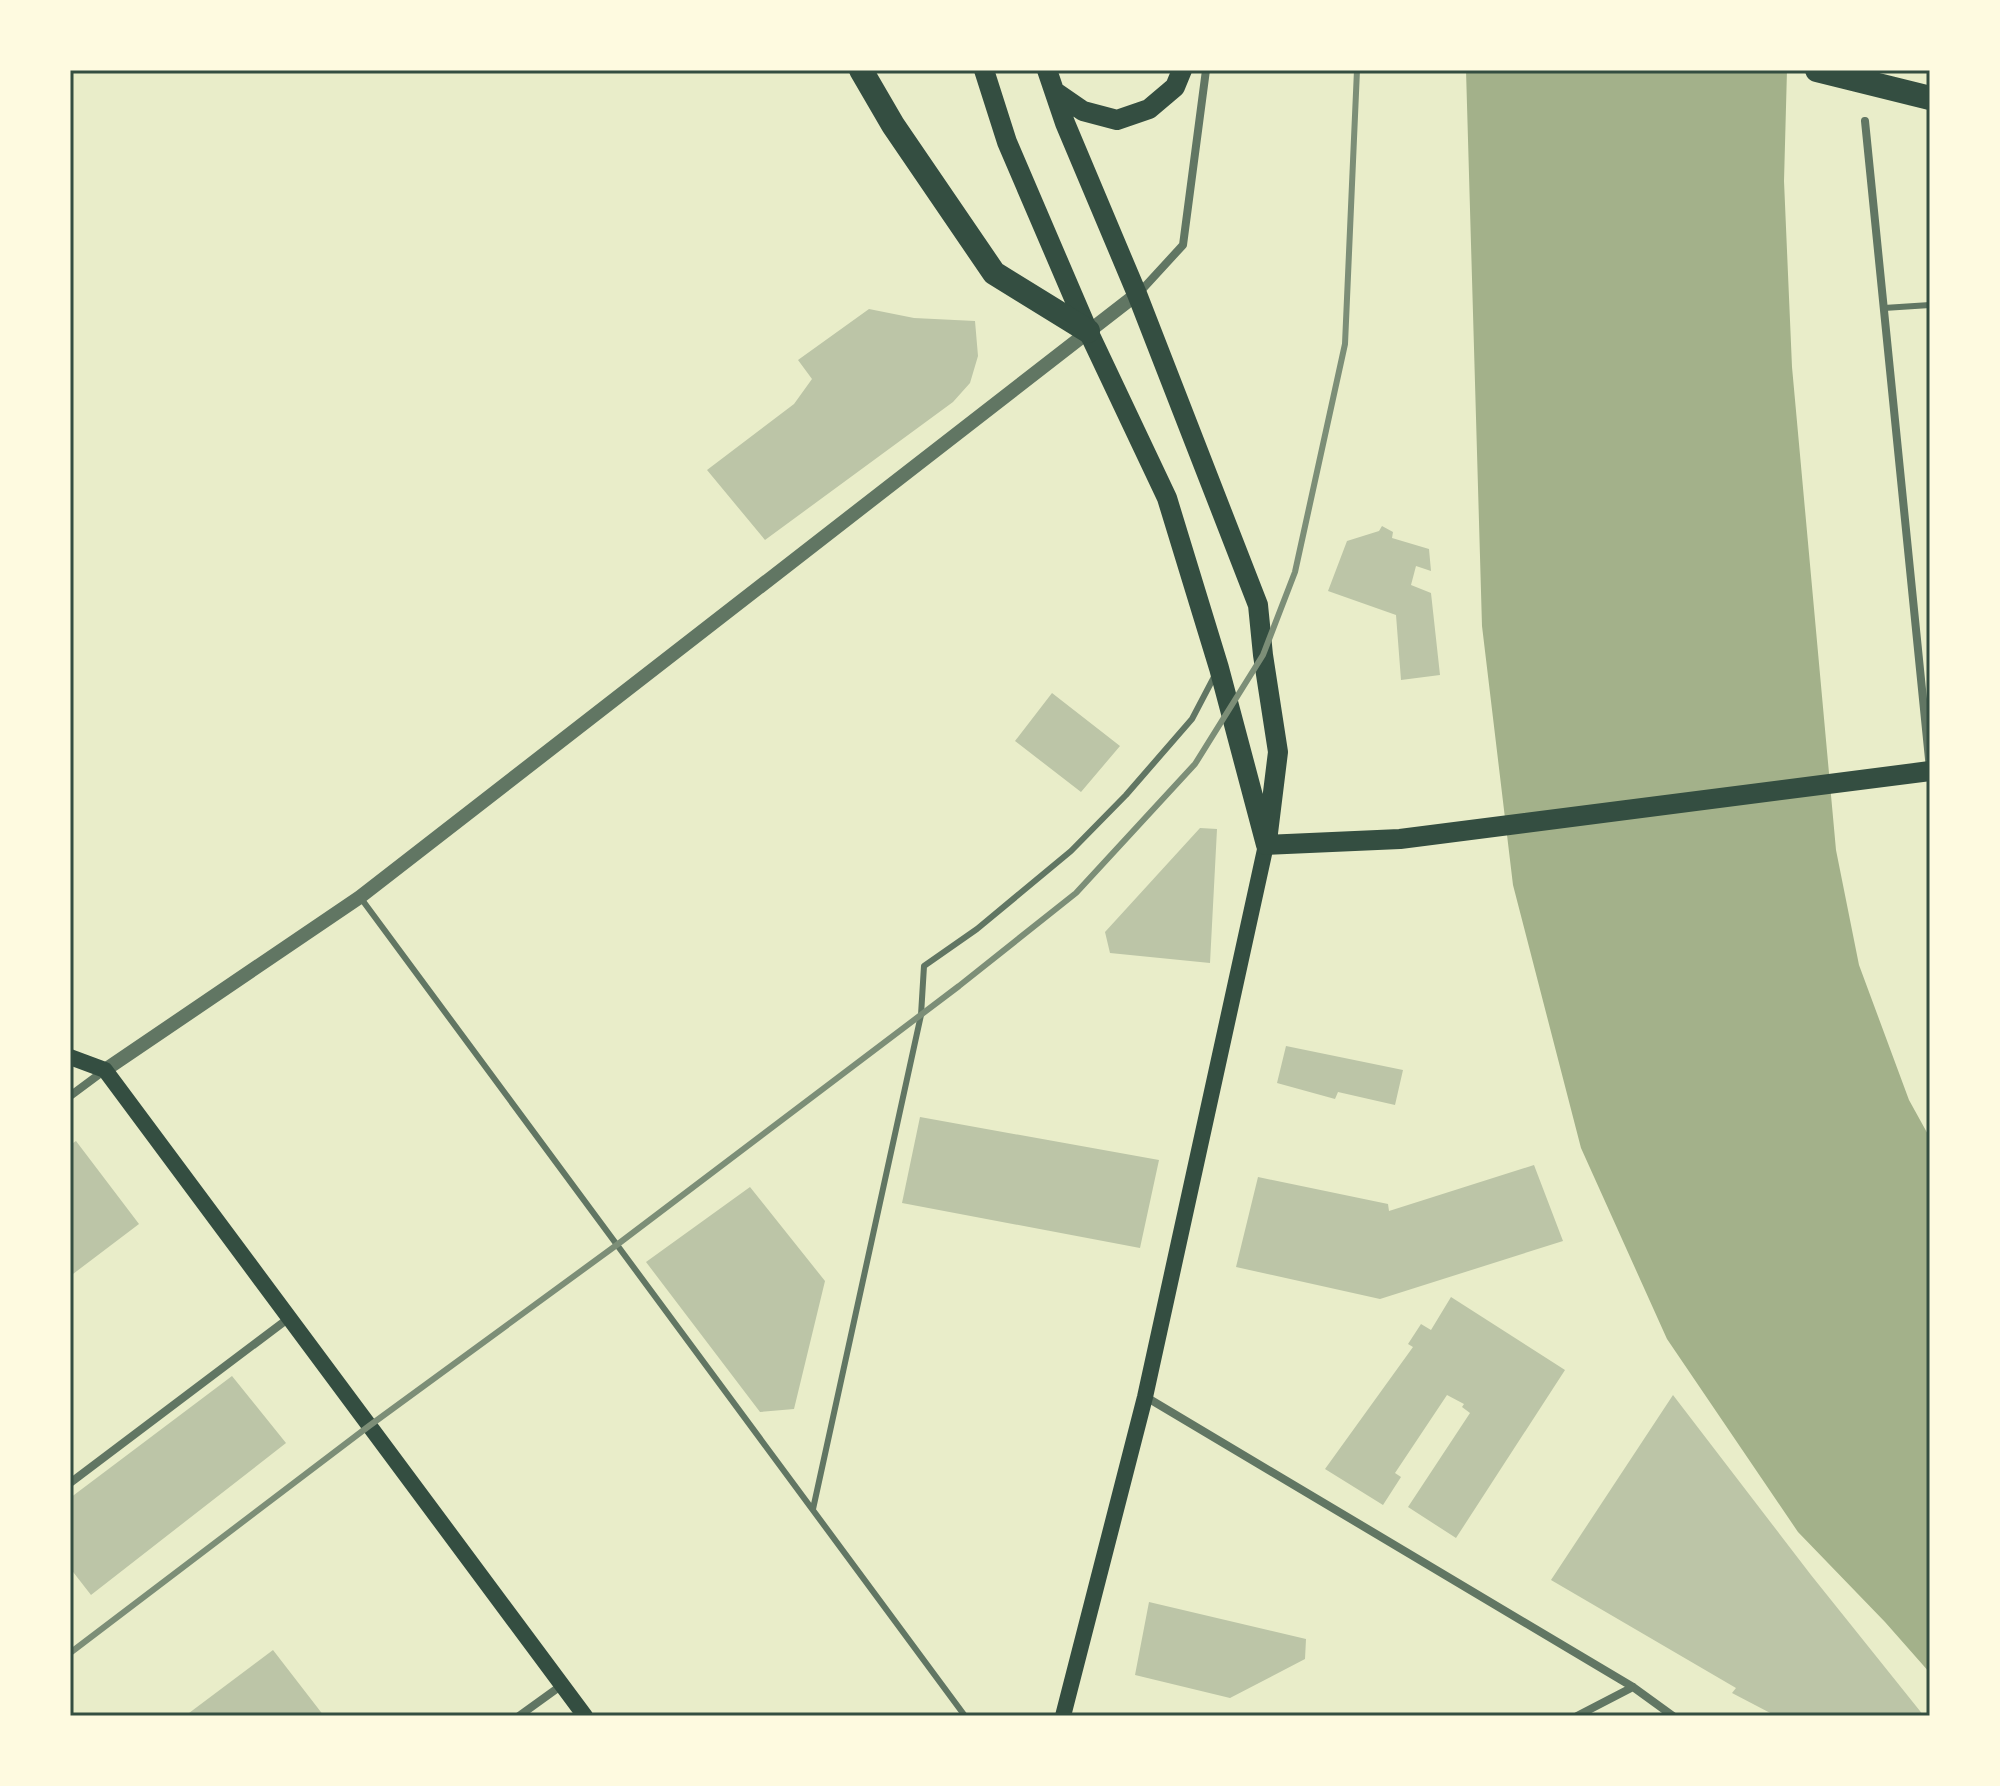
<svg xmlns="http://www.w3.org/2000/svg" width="2000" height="1786" viewBox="0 0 2000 1786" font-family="Montserrat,sans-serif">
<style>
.water{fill:#a3b18a}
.building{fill:#bcc5a7}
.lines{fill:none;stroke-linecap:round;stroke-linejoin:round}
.service{stroke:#617663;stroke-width:6}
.minor{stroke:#617663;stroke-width:8}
.tertiary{stroke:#617663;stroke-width:14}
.secondary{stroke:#344e41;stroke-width:16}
.primary{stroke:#344e41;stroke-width:20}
.motorway{stroke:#344e41;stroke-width:24}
.rail{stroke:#7c8e77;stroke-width:6}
.neatline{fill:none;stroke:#344e41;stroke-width:3}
</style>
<rect width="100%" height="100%" fill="#e9edc9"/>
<path class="water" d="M1466,70H1787L1784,181L1792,367L1836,850L1859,965L1909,1100L1930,1138V1673L1885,1622L1798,1532L1667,1339L1581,1148L1513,885L1482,626Z"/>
<path class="building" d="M869,309L914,318L975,321L978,356L970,383L953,402L765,540L707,470L794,404L812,379L798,360Z
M1382,526L1393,532L1392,538L1429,549L1431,571L1416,566L1411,585L1431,593L1440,675L1401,680L1396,615L1328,591L1347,541L1379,531Z
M1052,693L1120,746L1081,792L1015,741Z
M1200,828L1217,829L1210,963L1110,953L1105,932Z
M1286,1046L1403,1070L1395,1105L1338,1092L1335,1099L1277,1083Z
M920,1117L1159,1160L1140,1248L902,1203Z
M76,1141L139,1224L73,1274L70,1270V1145Z
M1534,1165L1563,1241L1380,1299L1236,1267L1258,1177L1388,1204L1389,1211Z
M750,1187L825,1281L794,1409L760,1412L646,1262Z
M1451,1297L1565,1370L1456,1538L1408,1507L1470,1413L1462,1407L1464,1404L1447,1395L1395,1473L1401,1477L1383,1505L1325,1469L1413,1347L1408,1344L1421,1324L1431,1330Z
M232,1376L286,1443L91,1595L70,1568V1498Z
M1673,1395L1811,1575L1924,1716H1776L1732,1693L1736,1688L1551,1580Z
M1149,1602L1306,1639L1305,1659L1230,1698L1135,1675Z
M273,1650L324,1716H185Z"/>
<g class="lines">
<path class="service" d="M1884,308L1930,305
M360,897L965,1716
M813,1509L921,1015L924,966L977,929L1071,851L1126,795L1192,719L1214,677"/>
<path class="minor" d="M1865,121L1930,769
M1138,294L1183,245L1206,70
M70,1096L105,1070
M1146,1397L1633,1687L1673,1716
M70,1483L289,1318
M519,1716L562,1685
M1577,1716L1633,1687"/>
<path class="tertiary" d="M105,1070L360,897L1137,294"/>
<path class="secondary" d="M70,1057L105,1070L585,1716
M1063,1716L1145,1397L1266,845"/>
<path class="primary" d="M984,70L1007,142L1088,331L1167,498L1219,668L1266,845
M1047,70L1065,123L1137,294L1258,605L1263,655L1278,752L1268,833
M1054,91L1083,111L1117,120L1149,109L1175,87L1182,70
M1266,845L1400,839L1930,771"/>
<path class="motorway" d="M861,70L893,125L994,273L1088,331
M1817,70L1930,98"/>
<path class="rail" d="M70,1653L369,1426L618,1244L959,986L1076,893L1195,764L1263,655L1295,572L1345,344L1357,70"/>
</g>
<rect width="2000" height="1786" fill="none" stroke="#fefae0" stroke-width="144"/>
<rect x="72" y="72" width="1856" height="1642" class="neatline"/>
</svg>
